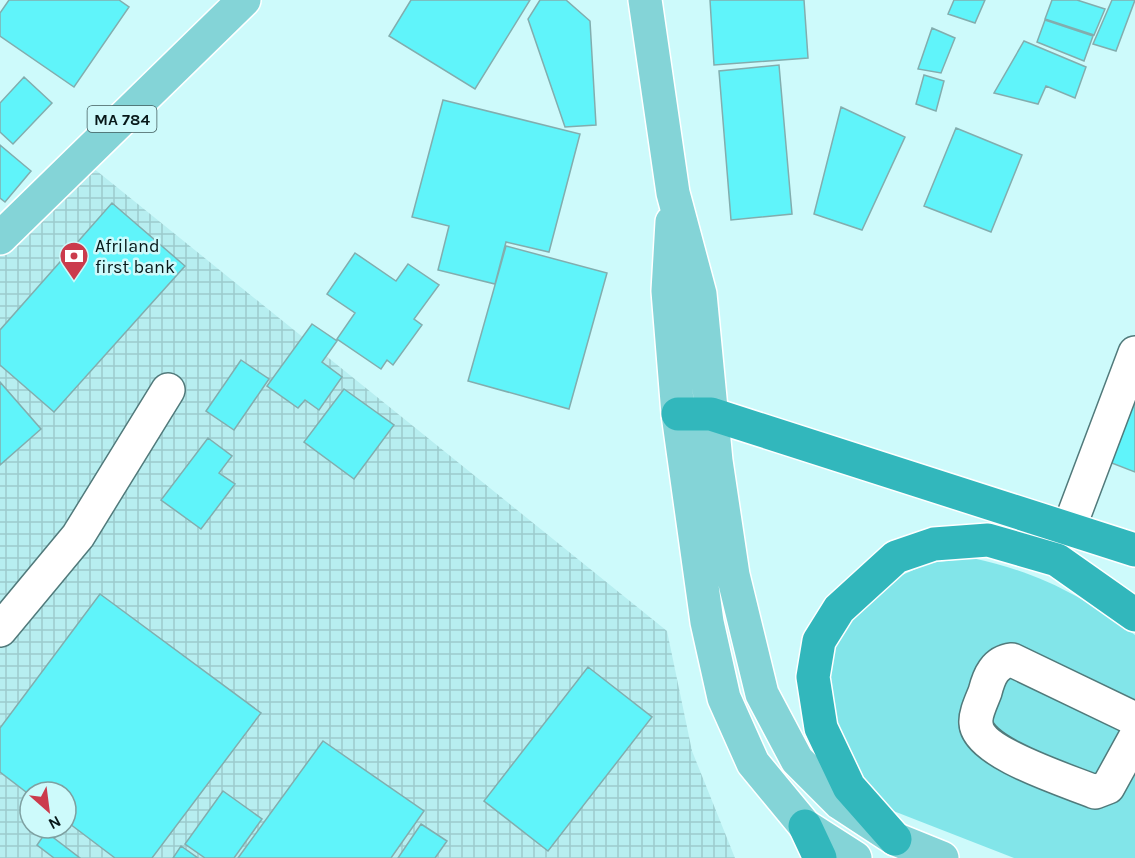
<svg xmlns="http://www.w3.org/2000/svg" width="1135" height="858" viewBox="0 0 1135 858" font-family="Karla,sans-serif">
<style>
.industrial{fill:url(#industrial-grid);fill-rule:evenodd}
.grass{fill:#82e5e9}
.building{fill:#60f4fa;stroke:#82adae;stroke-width:1.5}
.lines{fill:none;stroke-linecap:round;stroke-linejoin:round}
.minor-casing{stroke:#517a7b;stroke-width:36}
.major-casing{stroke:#fff;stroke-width:36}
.highway-casing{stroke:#fff;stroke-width:36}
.minor{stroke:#fff;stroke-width:33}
.major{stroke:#84d4d7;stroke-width:33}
.highway{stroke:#32b7bc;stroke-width:33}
.labels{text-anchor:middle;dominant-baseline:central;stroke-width:5;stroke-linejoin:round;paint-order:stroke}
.shield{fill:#cdfafb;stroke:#425c5d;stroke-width:1.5}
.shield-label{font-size:16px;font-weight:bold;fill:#071819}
.poi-label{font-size:18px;fill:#071819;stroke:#cdfafb;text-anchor:start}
</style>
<defs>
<pattern id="industrial-grid" width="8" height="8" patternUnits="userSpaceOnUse" patternTransform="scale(1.5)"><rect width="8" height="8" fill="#b7eef0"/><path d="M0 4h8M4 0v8" fill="none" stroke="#9ccbcd"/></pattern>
</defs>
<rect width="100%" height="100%" fill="#cdfafb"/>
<path class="industrial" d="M82,159L667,631L692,751L735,858H0V238ZM30,792H66V828H30Z"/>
<path class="grass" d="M972,558C1038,572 1081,595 1135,635V858H1014L878,805L848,774L825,691L834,648L856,610L889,581L929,563Z"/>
<path class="building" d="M9,0H119L129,7L74,87L0,36V13Z
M411,0H530L475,89L389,36Z
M540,0H566L590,21L596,125L565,127L528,19Z
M710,0H804L808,58L714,65Z
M954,0H985L975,23L948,14Z
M1052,0H1077L1105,9L1094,35L1045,19Z
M1112,0H1135L1116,51L1093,44Z
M1045,20L1093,36L1084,61L1037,42Z
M932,28L955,38L941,73L918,69Z
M1024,41L1086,67L1075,98L1046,86L1038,104L994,93Z
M779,65L792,214L731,220L719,71Z
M924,75L944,81L936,111L916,104Z
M24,77L52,103L13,144L0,132V103Z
M443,100L580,134L549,252L506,242L495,284L438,270L449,226L412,217Z
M841,107L905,137L862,230L814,214Z
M956,128L1022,155L991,232L924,206Z
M0,145L31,171L5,202L0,198Z
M112,203L185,266L54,412L0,365V330Z
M506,246L607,273L569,409L468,381Z
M355,253L396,281L408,264L439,285L414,319L422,325L393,365L387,360L381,369L337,339L355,313L327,294Z
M312,324L337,341L322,362L342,377L319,410L305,400L298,408L267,386Z
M241,360L269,379L234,430L206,411Z
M1135,364V472L1099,458Z
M0,382L41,429L0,465Z
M344,389L394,425L354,479L304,442Z
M208,438L232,456L219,473L235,484L201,529L161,500Z
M100,594L261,713L152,858H115L66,821V792H30V795L0,772V728Z
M588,667L652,717L548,851L484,801Z
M323,741L424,811L391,858H238Z
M223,791L262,819L234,858H205L185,844Z
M421,824L447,841L435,858H398Z
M46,832L80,858H54L37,845Z
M181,846L198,858H173Z"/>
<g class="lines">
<g class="minor-casing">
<path id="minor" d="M1069,528L1135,353
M0,630L78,536L168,390
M1135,719L1012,660C995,662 989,676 985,692C982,700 975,714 976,723C977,753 1069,781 1095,792L1108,787L1135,738"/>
</g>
<g class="major-casing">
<path id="major" d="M645,0L673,193L700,294L716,461L733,575L762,694L797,760L840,803L895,839L942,858
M672,222L668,291L678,414L707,622L724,698L753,763L805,826L855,858
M0,238L244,0"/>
</g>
<g class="highway-casing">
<path id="highway" d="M678,414H711L1135,550
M805,826L820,858
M895,839L849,787L821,728L813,677L819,641L839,609L896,557L934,544L988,540L1057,560L1135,615"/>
</g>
<use href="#minor" class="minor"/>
<use href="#major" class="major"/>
<use href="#highway" class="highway"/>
</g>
<defs>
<g id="bank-pin" transform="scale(1.5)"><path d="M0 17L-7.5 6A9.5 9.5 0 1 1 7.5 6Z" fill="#cb3b4c" stroke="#cdfafb"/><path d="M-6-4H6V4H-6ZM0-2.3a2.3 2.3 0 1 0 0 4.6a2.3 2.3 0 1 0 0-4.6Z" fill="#fff"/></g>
</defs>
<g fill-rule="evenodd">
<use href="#bank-pin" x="74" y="256"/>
</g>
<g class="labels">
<rect class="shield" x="87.5" y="106" width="69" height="26" rx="4.5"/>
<g class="shield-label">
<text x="122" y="119">MA 784</text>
</g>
<g class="poi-label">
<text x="95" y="246">Afriland<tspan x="95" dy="21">first bank</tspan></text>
</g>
</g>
<g transform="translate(48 810) rotate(152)"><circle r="28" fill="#cdfafb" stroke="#7ea0a1" stroke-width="1.5"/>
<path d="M0-4.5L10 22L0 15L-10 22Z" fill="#cb3b4c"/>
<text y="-9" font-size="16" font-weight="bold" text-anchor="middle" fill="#071819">N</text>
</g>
</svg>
